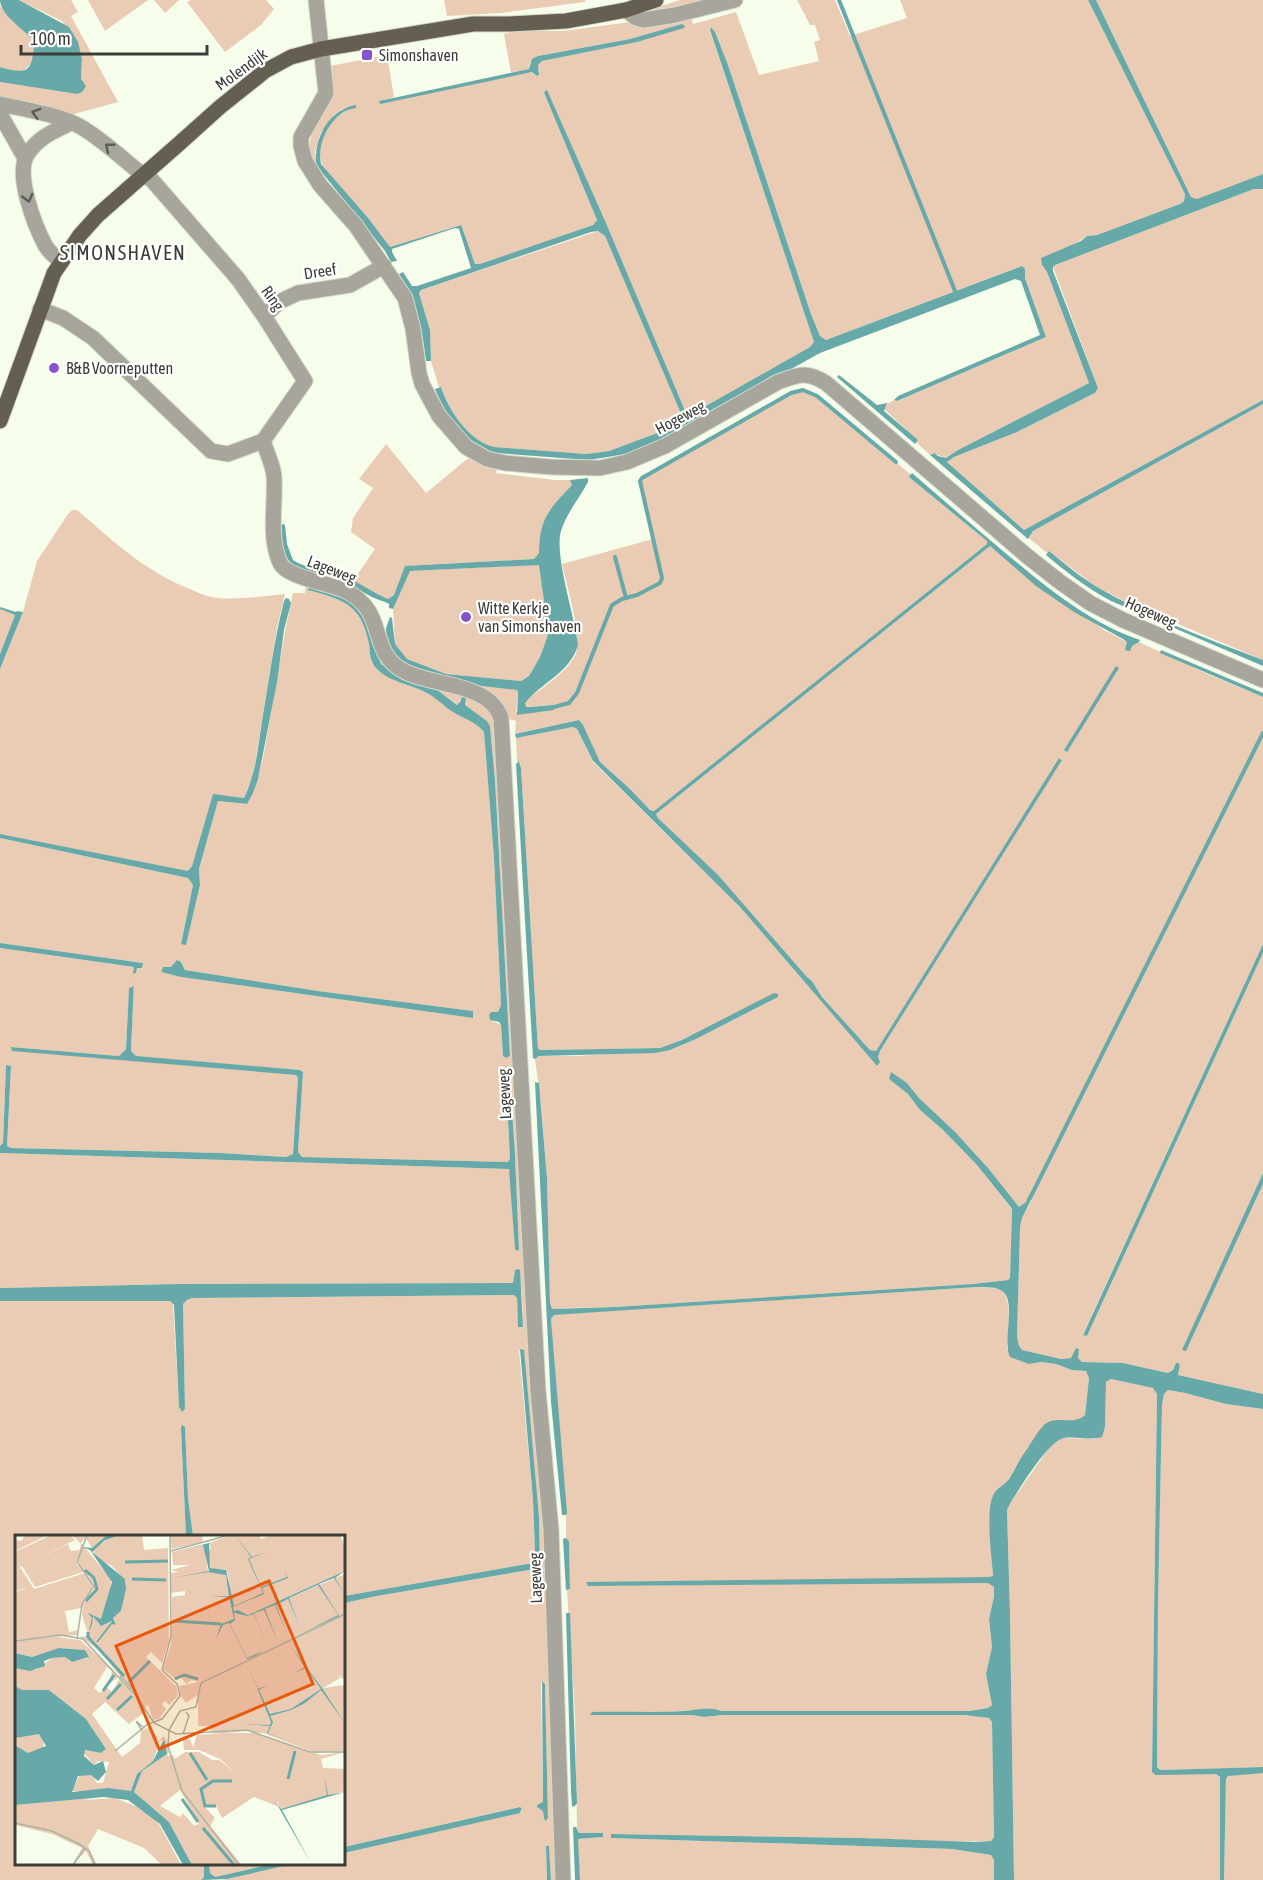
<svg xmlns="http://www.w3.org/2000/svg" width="1263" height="1880" viewBox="0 0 1263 1880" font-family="'Asap Condensed',sans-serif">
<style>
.green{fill:#eacbb4;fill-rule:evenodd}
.water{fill:#67a9a8}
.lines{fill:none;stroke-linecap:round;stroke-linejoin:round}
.stream{stroke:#67a9a8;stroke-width:4}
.minor-casing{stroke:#d4dbca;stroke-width:17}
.major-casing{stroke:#d4dbca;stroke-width:17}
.minor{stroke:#a8a59d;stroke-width:15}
.major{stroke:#645f51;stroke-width:15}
.oneway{stroke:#5b5d55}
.poi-dot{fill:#8554cd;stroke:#fff;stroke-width:2}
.labels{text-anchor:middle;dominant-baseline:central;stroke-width:4.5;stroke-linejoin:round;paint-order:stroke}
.poi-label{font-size:16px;fill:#3a3e36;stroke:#fff;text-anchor:start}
.street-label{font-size:16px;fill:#3a3e36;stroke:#fff}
.quarter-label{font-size:20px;letter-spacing:1.5px;fill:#3a3e36;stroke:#fff}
.inset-river{fill:none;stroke:#67a9a8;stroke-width:3}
.inset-road{fill:none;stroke:#abb1a3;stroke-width:1.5}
.view{fill:#e8590c;fill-opacity:0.15;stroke:#e8590c;stroke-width:3}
.inset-edge{fill:none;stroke:#3a3e36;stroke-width:3}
</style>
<rect width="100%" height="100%" fill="#f6feeb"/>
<path class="green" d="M19,0H71L78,12L71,16L118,102L67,116L0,102V82L77,94L81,79L82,59L62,21Z
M88,0H148L105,31Z
M154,0H179L165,13Z
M191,0H266L274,9L261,25L225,52L187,2Z
M444,0H585V2L501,13L447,16Z
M680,0H722L668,14L642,12Z
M797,0H835L850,36L907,18L900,0H1088L1185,194L1184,201L1180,204L1097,235L1087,236L1042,265L1047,272L1089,383L958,450L946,458L932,453L930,455L916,442L917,440L884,409L886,404L895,400L897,401L1046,337L1021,266L826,340L820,336L811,314L728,65L715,32L711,27L710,31L814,342L810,347L690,415L686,413L606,223L547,91L544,92L545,95L597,220L593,225L480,264H475L460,225L390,247L369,219L326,171C312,152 324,126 342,113C346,110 352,109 356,108L343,109L335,114L321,132L315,152L316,165L312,166C311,160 308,153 309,147C314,114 339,106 330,66L387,55L394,97L380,101L532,72L537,76L539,75L538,65L542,61L637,42L682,24L630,39L538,56L530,63L529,69L511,73L504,34L519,31H564L630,22L691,18L693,24L736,12L759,75L819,61L814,42L820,40L815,25H810Z
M1096,0H1263V174L1197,199L1191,197Z
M0,6C10,19 23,29 34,41L33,62L23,71H12L0,67Z
M1254,189H1263V400L1024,530L947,462L954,457L1017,432L1095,393L1098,388L1053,267L1055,265Z
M598,231L605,236L673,395L682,417L680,421L660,432L609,451L586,454L494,447C469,441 449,411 441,387H439L431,361L430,330L419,293L421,290Z
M803,390L817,396L910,474V478L987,541V544L654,811L650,810L630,789L600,762L579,720L515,734L516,721L505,718L471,684L517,690L518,693L516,712L553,705L525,707V703L528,699C542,688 571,669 576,653C581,632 567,586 562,564L653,539L640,481L642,478L771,404L791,393Z
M1263,404V660L1126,602L1095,586L1049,551L1047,553L1029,538L1033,531Z
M386,444L426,493L472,455L498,464L496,473L555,480H570L572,482V485C549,509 539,519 539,553L534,559L406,566L394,595L388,599L375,593L353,581L375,549L351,532L353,518L373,488L359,479Z
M72,510H77L83,515C116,544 145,570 185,587C193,590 202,595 211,597C233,601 263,596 285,594L277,628L253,776L244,798L213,795L192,866L188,872L0,834V669L23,612L37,561L68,514Z
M990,546L1104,630L1127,642L1125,649L1139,642L1205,673L1263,697V944L1083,1334L1087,1336L1263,953V1173L1207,1296L1186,1351L1263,1184V1394L1178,1375L1180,1365L1176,1363L1173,1370L1168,1373L1123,1363L1082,1362L1077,1358L1061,1359L1022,1350L1019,1347L1017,1337L1020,1230L1021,1216L1029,1206L1031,1199L1019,1207L973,1151L919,1098L907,1083L889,1079L908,1094L919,1109L943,1130L977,1165L1012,1210L1010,1278L1008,1280L973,1284L615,1307L565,1308L554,1310L550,1308L547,1178L541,1102L535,1059L539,1056H578L670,1050L696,1039L775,999L713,1025L682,1040L660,1048L541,1050L538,1049L521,768L520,762H517L516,738L573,727L577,729L593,762L740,907L877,1066L878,1057L880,1051L1062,759L1059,758L876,1051L870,1050L822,997L812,981L807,977L718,876L658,818L656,814Z
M529,565H540L545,608V624L548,635L540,657L529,676L521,681L446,674L407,659L400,652L395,644L393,609L409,571Z
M307,581C345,592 362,595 375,635C379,648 383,659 393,667C410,681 443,686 464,691L458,705L435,688L403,676L381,664C377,656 376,647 373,638C361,599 346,594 309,586L308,590C344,600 361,604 369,644C370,653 370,663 377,669C391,683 411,684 427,693C437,698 444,707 453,712C465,719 475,721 484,732L494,858L501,1005L498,1012H491L489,1015L490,1020L501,1025L503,1056L506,1058L510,1056L495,780L490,727L487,721L465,705L467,692C482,698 493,703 497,719L511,917L526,1187L531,1330L548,1531L560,1880H551L549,1846L546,1847L547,1880H222L293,1864H344V1853L522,1812V1809L519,1807L344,1847V1603L377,1596L535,1569L540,1567L539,1517L522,1349L519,1351L533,1500L535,1552L533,1563L344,1596V1536H193L188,1498L185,1427L183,1426L181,1429L186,1536H16V1864H204V1877L201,1880H0V1301H170L173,1304L179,1407L182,1412L185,1409L183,1304L187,1300L192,1298L514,1295L517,1298L518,1327H523L522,1297L519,1269L515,1270L513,1283L177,1284L0,1288V1153L510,1169L515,1249L517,1251L519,1249L515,1154L510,1082L506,1084L510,1158L508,1162L302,1157L298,1153L303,1072L300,1070L136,1057L131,1051L134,982V986L129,988L126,1049L119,1056L12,1047V1050L296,1075L298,1078L293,1154L286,1157L221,1153L11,1148L7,1146L11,1066L6,1065L3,1143L0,1146V948L134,967V974L136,973L137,967L142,968L143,963L0,943V838L188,878L193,885L181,943L186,944L200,885L199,869L218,801L246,804C261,781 264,751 269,725C277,681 283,637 293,593H305ZM177,961L181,962L185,970L318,991L473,1011V1018L181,977L161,972L163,967H171ZM542,1681L545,1684L548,1818L547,1821L544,1819L543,1811L537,1807V1805L543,1803L541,1684Z
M0,609L15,615L0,654Z
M977,1287C985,1288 995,1287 1001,1290C1013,1297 1008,1337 1007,1349L1029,1364L1041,1362L1056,1364L1072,1370L1086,1371L1089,1378L1085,1415C1076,1423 1066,1421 1055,1421L1019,1461L1008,1480L995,1492L989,1520L993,1576L989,1577L588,1586L988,1582L994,1587V1596L989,1619L992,1647L986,1674L992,1705L988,1708L969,1711H721C709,1706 697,1710 684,1711C653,1713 622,1713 590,1715H692L704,1717L722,1715H964L989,1718L992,1722L994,1837L991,1841L944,1842L862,1838L612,1834L611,1838L952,1849L991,1855L994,1860V1880H580L577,1842L578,1839L602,1837L603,1834L579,1833L577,1828L575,1713L567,1590L570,1589L569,1541L566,1538V1514L551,1319L554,1315L564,1314Z
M1111,1379L1154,1388L1157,1394L1152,1772L1216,1774L1220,1777V1880H1014L1010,1613L1007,1510L1011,1502L1051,1445L1062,1438L1096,1439L1105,1427L1106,1382Z
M1168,1390L1185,1393L1226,1404L1263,1409V1767L1160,1770L1157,1767L1158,1603L1162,1405L1164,1394Z
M1241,1773H1263V1880H1224L1226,1779L1228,1776Z
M209,1864H272L215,1877L210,1873Z"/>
<path class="water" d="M0,0H19L69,27L78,42L82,59L81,79L86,86L82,92L77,94L0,82V67C29,76 33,70 34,41C25,30 0,15 0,0Z
M1088,0H1096L1191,197L1197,199L1263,174V189H1254L1055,265L1053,267V271L1098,388L1095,393L1017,432L954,457L947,462L1024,530L1263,400V404L1033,531L1028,539L930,455L934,453L938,456L946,458L958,450L1089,383L1047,272L1042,265L1041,258L1081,241L1087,236L1097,235L1180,204L1184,201L1185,194Z
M682,24L685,26L684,28L637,42L542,61L538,65L539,75L537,76L532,72L380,104L379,101L529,69L532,59L538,56L630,39Z
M711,27L715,32L728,65L811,314L820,336L826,340L1022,266L1025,269V278L1046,337L897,401L894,400L898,396L1040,335L1021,281L1015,279L820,353L685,428L652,444L626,454L589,460L495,453C467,445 445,415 435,389L441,387C449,411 469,441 494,447L586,454L609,451L660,432L680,421L682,416L673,395L605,236L598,231L591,232L421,290L419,293L430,330L431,361H426C422,328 417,302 399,274L403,272L412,286H417L471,268L459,229L455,228L392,249V252L397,261L391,262L385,251L316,165C314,138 328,110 356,105V108C352,109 346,110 342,113C327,124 317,145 321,164L369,219L390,247L461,225L475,264H480L593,225L597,220L545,95L544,92L547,90L606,223L686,413L690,415L810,347L814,342L710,30Z
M839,375L877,405L887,403L884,411L918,440L915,444L837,377Z
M912,473C942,499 972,525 1003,551C1045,586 1087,622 1140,640L1139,642L1132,646L1130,651H1127L1125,649L1127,642L1123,639L1074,612L1036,586L990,546L656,814L658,818L718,875L807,977L812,981L822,997L870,1050L876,1051L1059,758L1062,760L880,1051L878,1057L880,1062L877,1066L740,907L593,761L577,729L573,727L516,738L515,734L579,720L583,725L600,762L630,789L650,810L654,811L987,544V541L910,478L909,476Z
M588,478V482C580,497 566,514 561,531C554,556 575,616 578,645C570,673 542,682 525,703L526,707H529L553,705L554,710L517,715L518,693L517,690L465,684L404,666L387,644L386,628L390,617L392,618L395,644L407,659L446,674L521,681L529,676L540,657L548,635L545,625V608L539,565L410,571L393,609L389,608V604C384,601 378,600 372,597C359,590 347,583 334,577C320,572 299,573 289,561C281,552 282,536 281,525L283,524L285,525L287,544L293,560C307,570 326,568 342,575C358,582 372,592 388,599L394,595L405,566L534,559L539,553C539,519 549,509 572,485L570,480Z
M1049,551C1064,563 1080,577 1097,587C1149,617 1207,639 1263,660V666L1111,601C1087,588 1066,572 1046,555Z
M309,586L345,597L361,610L381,664L403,676L435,688L457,705L460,702L464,691L467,692L465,705L487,721L490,726L495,780L510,1056L506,1058L503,1056L501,1025L499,1022L490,1020L489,1015L491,1012H498L501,1005L494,858L484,732C475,721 464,719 453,712C444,707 437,698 427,693C411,684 391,683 377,669C370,663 370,653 369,644C361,604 344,600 308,590Z
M286,598L289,599L291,603L284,630L277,682L258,779L253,793L247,804L218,801L199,869L200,885L186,945L181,944L193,885L188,878L0,838V834L188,871L192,866L213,794L244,798C256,774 258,747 262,721C269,681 274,640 284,601Z
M0,607L16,612L17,611L23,612L0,669V654L15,615L0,609Z
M1161,650L1263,693V697L1160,653Z
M1116,666L1119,668L1067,752L1064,750Z
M519,761L521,768L538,1049L541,1050L660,1048L682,1040L774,993L778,994V997L696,1039L670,1050L655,1053L539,1056L535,1059L533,1058L516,764Z
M0,943L143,963L142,968H137L136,973L133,974L134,967L0,948Z
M1263,944V953L1087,1336L1083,1335Z
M177,960L181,962L185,970L318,991L473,1011V1018L181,977L161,972L163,967H171Z
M134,982L131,1051L136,1056L300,1070L303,1072L298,1152L302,1157L508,1162L510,1158L506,1083L510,1082L515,1154L519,1250L517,1251L515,1249L509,1169L0,1153V1146L3,1143L6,1065L11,1066L7,1146L11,1148L221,1153L286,1157L293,1154L298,1078L296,1075L12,1051L11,1047L119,1056L126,1049L129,988L134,986Z
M891,1072L907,1083L919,1098L956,1133L988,1168L1019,1207L1026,1202L1028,1197L1031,1199C1026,1213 1021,1214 1020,1230L1017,1337L1019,1346L1022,1350L1061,1359L1071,1358L1076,1348L1079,1349L1078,1358L1082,1362L1123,1363L1168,1373L1173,1370L1176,1363H1178L1180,1365L1178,1375L1263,1394V1409L1226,1404L1185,1393L1168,1390L1164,1394L1162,1405L1158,1603L1157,1767L1160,1770L1263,1767V1773L1228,1776L1226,1779L1224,1880H1220V1777L1216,1774L1156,1775L1152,1772L1157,1394L1153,1388L1111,1379L1106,1382L1105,1427L1102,1437C1089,1441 1077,1436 1064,1438C1049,1440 1020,1488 1011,1502L1007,1510L1010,1613L1014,1880H994V1860L991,1855L952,1849L611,1838V1834L862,1838L974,1842L991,1841L994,1837L992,1722L989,1718L964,1715H722L704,1717L692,1715H590L592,1712C623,1711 654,1713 685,1711C697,1710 709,1706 721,1711H969L988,1708L992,1705L986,1674L992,1647L989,1619L994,1596V1587L988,1583L588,1586L586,1582L989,1577L993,1576C992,1556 984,1508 995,1492C999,1487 1005,1484 1009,1479C1014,1471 1018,1462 1023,1455C1029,1447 1038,1430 1045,1424C1057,1415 1073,1426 1085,1415L1089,1378L1086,1371L1072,1370L1056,1364L1041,1362L1029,1364L1010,1357C1002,1341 1017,1301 1002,1291C996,1286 985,1288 977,1287L554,1315L551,1319L567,1513L566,1515H562L551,1402L535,1082L539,1083L547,1178L550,1303L552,1309L615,1307L973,1284L1008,1280L1010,1278L1012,1209L977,1165L943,1130L919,1109L908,1094L889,1079Z
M1263,1173V1184L1186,1351L1182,1350Z
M518,1269L520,1270L523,1327H518L517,1298L514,1295L192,1298L187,1300L183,1304L185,1409L182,1412L179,1407L174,1305L170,1301H0V1288L177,1284L513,1283L515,1270Z
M520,1349L524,1350L539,1517L540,1567L535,1569L377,1596L344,1603V1596L533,1563L535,1552L533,1500Z
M182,1425L185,1427L188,1498L193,1536H186L181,1429Z
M566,1538L569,1541L570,1589L566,1590L563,1539Z
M566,1613H570L577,1803L574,1807L572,1806L571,1792Z
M542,1681L545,1684L548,1818L546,1821L544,1819L543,1811L537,1807V1805L543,1802Z
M520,1807L522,1809L520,1813L344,1853V1847Z
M573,1827H576L579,1833H603V1837L578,1839L580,1880H575Z
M546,1846H549L551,1880H547Z
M204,1864H209L210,1873L215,1877L272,1864H293L227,1879L201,1880L204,1877Z"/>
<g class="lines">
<path class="stream" d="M839,0L955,291
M615,557L626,598
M554,707L569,703L577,693L612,605L622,599L637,595L660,583L662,578L640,481L642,478L791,393L803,390L817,396L896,462
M1030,1198L1263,733"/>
<g class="minor-casing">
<path id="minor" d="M316,0L326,93L301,137V146L305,161L320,185L356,226L405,298L413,329L419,373L422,384L439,416L466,447L487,459L505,463L551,467L600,468L627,462L665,446L778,382C799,374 807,371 826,383L1027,556L1060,582L1090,603L1123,620L1263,680
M626,10L636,18L644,20L675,15L735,0
M0,104C23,109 61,115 81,127C103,140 123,159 144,176L151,179L238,279L264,316L305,381L263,441L228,454L211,451L93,338L63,318L40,309
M0,114L25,158
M61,261C55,257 49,252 45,245C35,226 15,175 27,155C37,138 54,131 71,123
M264,316L281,301L298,293L350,285L384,266
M263,441C267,453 273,465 274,476C276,503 268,537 280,563C287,578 330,583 346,591C388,612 368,651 402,670C431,687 490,682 501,718L538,1390L551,1529L563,1880"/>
</g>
<g class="major-casing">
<path id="major" d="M0,421L54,273L80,235L98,215L181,142L220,107L265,71L291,57L321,49L473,24H509L566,21L626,10L656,0"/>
</g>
<use href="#minor" class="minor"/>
<use href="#major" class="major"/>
</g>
<defs><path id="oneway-chevron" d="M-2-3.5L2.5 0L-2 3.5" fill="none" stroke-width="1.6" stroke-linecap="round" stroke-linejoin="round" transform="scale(1.5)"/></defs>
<g class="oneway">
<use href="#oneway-chevron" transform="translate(36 113) rotate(-164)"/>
<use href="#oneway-chevron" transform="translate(109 147) rotate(-141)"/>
<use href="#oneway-chevron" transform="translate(28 198) rotate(75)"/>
</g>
<g class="poi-dot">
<rect x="361" y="49" width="12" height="12" rx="3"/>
<circle cx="54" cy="368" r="6"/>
<circle cx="466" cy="617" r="6"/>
</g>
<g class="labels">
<g class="poi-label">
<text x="379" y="55">Simonshaven</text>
<text x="66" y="368">B&amp;B Voorneputten</text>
<text x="478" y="608">Witte Kerkje<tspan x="478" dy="18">van Simonshaven</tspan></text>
</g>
<g class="street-label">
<text transform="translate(241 69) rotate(-36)">Molendijk</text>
<text transform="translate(320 271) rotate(-9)">Dreef</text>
<text transform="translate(273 298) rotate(55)">Ring</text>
<text transform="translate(680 417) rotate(-28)">Hogeweg</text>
<text transform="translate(332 569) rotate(21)">Lageweg</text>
<text transform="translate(1151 612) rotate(24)">Hogeweg</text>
<text transform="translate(504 1094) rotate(-93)">Lageweg</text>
<text transform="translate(535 1578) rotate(-92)">Lageweg</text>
</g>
<g class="quarter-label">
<text x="123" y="252">SIMONSHAVEN</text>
</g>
</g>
<g transform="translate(15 1535)">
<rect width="330" height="330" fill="#f6feeb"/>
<path d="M10,0H33L0,16V5L6,6ZM36,0H55L60,5L5,32L19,54L70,38L75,42L78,53L66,73L50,76L54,97L63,95L62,100L0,105V57L15,52L0,56V17ZM57,0H92L77,13L70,2L66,8L96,44L95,62L85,89L98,87L89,97L97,89L101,90L98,83L106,76L111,47L97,31L82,24L77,14L101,0H127L129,15L153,13L154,105L147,128L136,117L131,122L161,151L163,161L154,170L150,166L147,169L151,174L144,184L138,185L133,170L130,172L84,115L65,102L72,101L76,105L86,112L74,102L67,80L68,67L79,55V48L66,34L62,24L66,9ZM155,0H187L188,7L157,14ZM217,0H245L246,4L257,0H325L330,12V36L233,80L223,75L218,76L215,60L213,61L218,78L232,81L273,64L286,95L274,63L330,39V145L321,139L325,143L308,153L330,150V216L301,218L248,198H197L194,191H183V160L171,168L165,160L164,151L183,147L177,145L171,149L166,142L161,145L148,134L156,109L157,62L170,60V56L156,58V38L164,37L156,35L175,30H158L157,17L189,10L193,37L210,38L215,59L213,39L210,34H196L193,16L196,13L194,8ZM53,9L56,16L64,15L61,28L68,37L20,52L7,31ZM35,101L65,105L97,134L103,142L94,149L97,136L92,132L79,153L85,158L91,152L97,157L105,143L124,166L130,177L114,189L90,167L77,179L107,222L125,208L126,195L136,192L143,204L140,209L149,201L151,205L154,217L152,221L158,220L160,224L170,217H184L197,225H204L221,238L205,224L184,215H169L168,205L175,204L178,212L182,200L235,196L306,220L330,217L306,224L308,233L330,234V256L266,274L262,266V271L239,262L207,283L201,271H189L200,283L193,290L200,284L195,291L227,330H177L154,287L119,257L127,236L152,219L149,204L144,207L138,226L122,239L116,256H56L65,240H77L82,248H88L94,227L83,226L79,230L69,218L70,215L86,218L91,214L71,184L34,155H6L0,151V133L21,135L37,123L50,122L56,127L73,123L70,115L46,113L17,122L0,118V106ZM165,255L184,289L179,291L168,278L165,282L145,271ZM20,198L28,201L29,215L13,218L0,210V203ZM77,263L69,265L100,263L128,274L144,289L166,330H147L129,313L83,294L73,311L82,330H78L71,316L57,330L67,313L37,299L0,290V270Z" fill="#eacbb4" fill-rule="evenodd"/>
<path d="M92,0H101V1L89,6L77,17L110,44L111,54L106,76L98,83L101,90L97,89L83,107H81L97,86L86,91L78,81L77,89L75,95L74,96L77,83L73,78L86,84L97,47L75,15L67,12L77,13ZM220,0L237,22L251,17L246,3L251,17L234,24L246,52L272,42L269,34L273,43L247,53L249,59L218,72L219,76L223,75L233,80L330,36L320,43L330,60L319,43L304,49L324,81L293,95L323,80L303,50L274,63L286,95L273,64L261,70L273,101L260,70L250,74L263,107L249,75L239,78L253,112L239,79L232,81L219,78L220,85L215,89L232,123L248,116L240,121L232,124L214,88L208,90L201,104L206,89L219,84L214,62H194L214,61L211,40L193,37L157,43L194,36L188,10L157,17L194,8L195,33L211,35L219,71L248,58L233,24L236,22ZM274,109L307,153L330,188L306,155L290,168L276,175L255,181L258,187L253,198L271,205L252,198L255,191L228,189L255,190L256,187L232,128L243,154L253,150L244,155L255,179L276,174L306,154L291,133L279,138L290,132ZM44,113L70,115L74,122L57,127L50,122L37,123L29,126L30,131L15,136L0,133V118L17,122ZM0,151L7,155H34L71,184L91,214L86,218L70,215L69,221L79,230L88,226L91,237L83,246L76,240L63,241L57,257L93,253L116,256L122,239L138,226L149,204L152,219L127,236L119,257L154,287L177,330H168L145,289L113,265L89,262L0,270V210L13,218L31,211L24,199L0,203ZM309,240L313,260L330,257L267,275L297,330L260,266L266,274L312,260Z" fill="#67a9a8"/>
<path class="inset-river" d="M110,27L153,26M70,35L79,43L82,54L71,66M117,44L151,45M160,86L206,89M73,97V102L109,141M160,144L169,140L183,144M114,147L135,126M88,156L99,140M92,164L106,149M102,175L117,161M175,218L192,245M273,244L280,216M167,264L183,287M201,271H190L186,254L198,246H217M188,293L219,330"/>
<path class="inset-road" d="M156,16L214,0M62,104L67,69L79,51L62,27L72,0M0,106L46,100L68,104L123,163L139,188L161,199L232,195L295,217H330M105,141L121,157M126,194L121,186L128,192M168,199L174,181L171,177M100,216L133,189L147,184L165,161L162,149L147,135L156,101L155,1M0,288L37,296L64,309L74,316L80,330M58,330L70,313M224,330L167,256L153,211L154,195L165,176L181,172L186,148L330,79"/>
<path class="view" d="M254,46L298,149L144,214L101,111Z"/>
<rect width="330" height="330" class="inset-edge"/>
</g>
<path d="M21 45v9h186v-9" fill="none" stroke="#3a3e36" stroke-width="3"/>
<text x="30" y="45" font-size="18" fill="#3a3e36" stroke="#ffffff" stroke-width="4.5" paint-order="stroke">100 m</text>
</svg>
